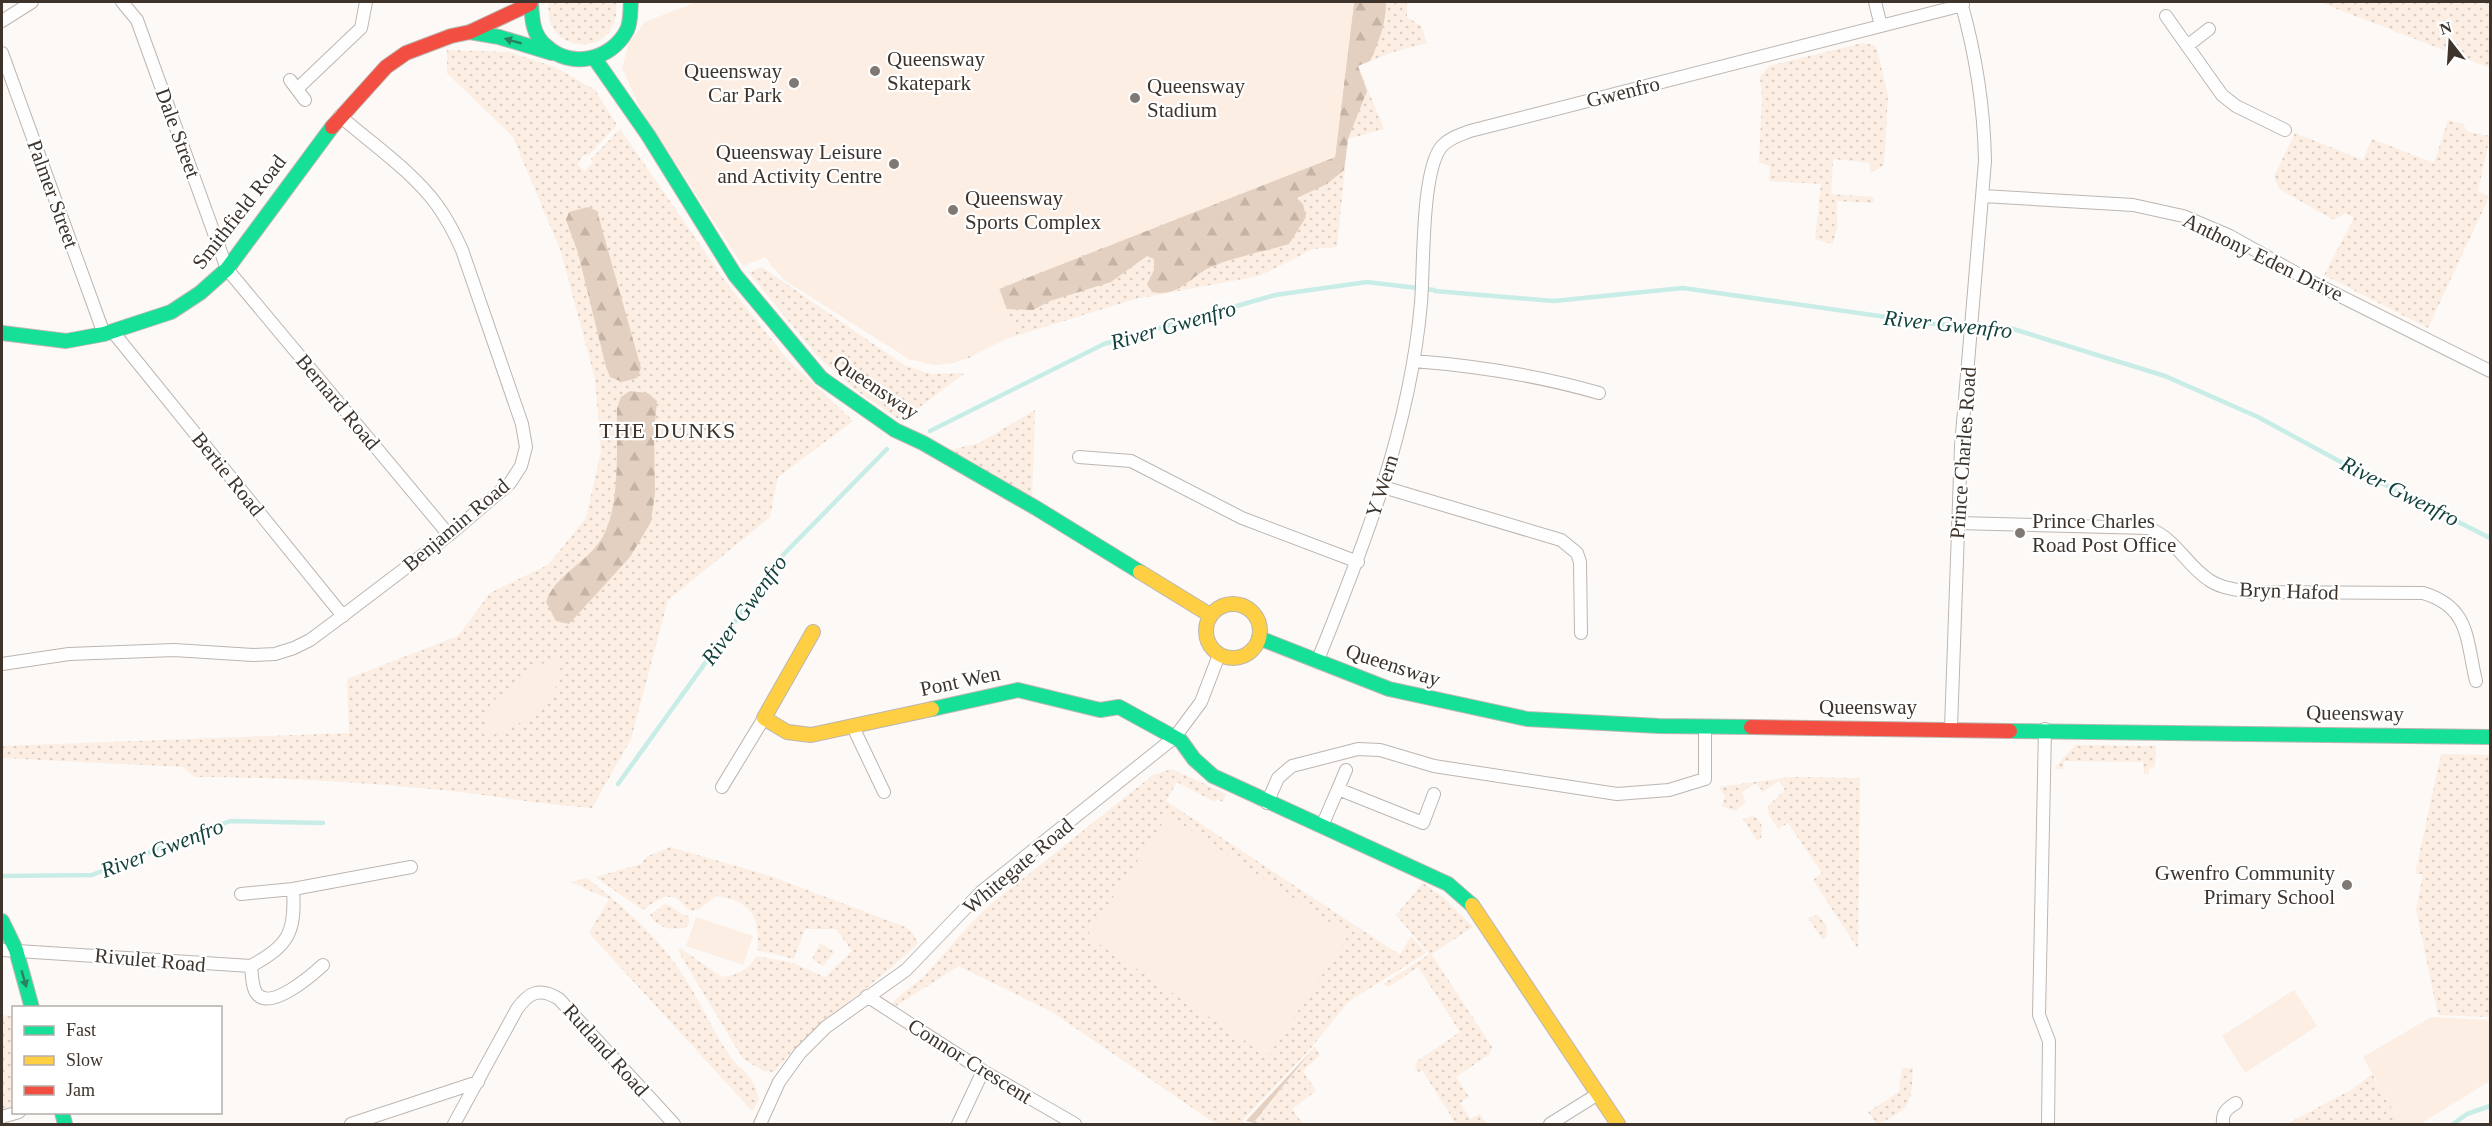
<svg xmlns="http://www.w3.org/2000/svg" width="2492" height="1126" viewBox="0 0 2492 1126" font-family="Georgia,serif">
<style>
.grass{fill:url(#grass-dots)}
.forest{fill:url(#forest-firs)}
.green{fill:#fceee3}
.lines{fill:none;stroke-linecap:round;stroke-linejoin:round}
.stream{stroke:#c8ece6;stroke-width:4.5}
.street-casing{stroke:#bcb6b1;stroke-width:14}
.fast-casing{stroke:#bcb6b1;stroke-width:16}
.slow-casing{stroke:#bcb6b1;stroke-width:16}
.jam-casing{stroke:#bcb6b1;stroke-width:16}
.street{stroke:#fffefe;stroke-width:12}
.fast{stroke:#16e098;stroke-width:14}
.slow{stroke:#ffcf43;stroke-width:14}
.jam{stroke:#f24e42;stroke-width:14}
.oneway{fill:#2c815d}
.poi-dot{fill:#807973;stroke:#fff;stroke-width:2}
.labels{text-anchor:middle;dominant-baseline:central;stroke-width:4.5;stroke-linejoin:round;paint-order:stroke}
.poi-label{font-size:21px;fill:#3e342c;stroke:#fff;text-anchor:start}
.street-label{font-size:21px;fill:#3e342c;stroke:#fff}
.water-label{font-size:22px;font-style:italic;fill:#13423d;stroke:#fff}
.neighbourhood-label{font-size:22px;letter-spacing:1.5px;fill:#3e342c;stroke:#fff}
</style>
<defs>
<pattern id="grass-dots" width="8" height="8" patternUnits="userSpaceOnUse" patternTransform="scale(1.5)"><rect width="8" height="8" fill="#fceee3"/><path d="M2 2h.1M6 6h.1" fill="none" stroke="#d9cdc3" stroke-width="1.8" stroke-linecap="round"/></pattern>
<pattern id="forest-firs" width="22" height="20" patternUnits="userSpaceOnUse" patternTransform="scale(1.5)"><rect width="22" height="20" fill="#e4d0c0"/><path d="M5 1l3.5 6h-7zM16 11l3.5 6h-7z" fill="#c5b3a5"/></pattern>
</defs>
<rect width="100%" height="100%" fill="#fcf9f7"/>
<path class="grass" d="M549,2H616C623,59 541,58 549,2Z
M1354,2H1407V17L1421,26L1427,43L1393,52L1358,66L1384,129L1348,139L1337,247L1313,249L1259,276L1135,299L996,342L969,358L935,365L909,359L786,281L770,264L809,249L1335,157Z
M2319,2H2490V67H2488Z
M1862,43L1874,45L1877,49L1888,96L1884,165L1870,173V163L1833,159L1831,194L1874,197V203L1837,201V227L1833,244L1815,239L1821,184L1769,181L1770,166L1759,162L1762,98L1760,77L1769,66Z
M447,50L509,52L555,67L595,90L617,125L588,156L585,154L577,164L585,171L593,162L591,159L620,129L725,281L787,359L853,421L778,477L770,517L668,600L631,739L592,808C541,805 492,795 442,790C359,782 277,777 194,777L183,767L2,758V746L349,733L347,679L458,636L490,593L548,565L586,518L601,451L595,379L561,252L513,137L447,73Z
M2448,120L2463,124L2468,132L2490,136L2478,191L2489,197L2428,328L2324,275L2354,218L2346,213L2334,220L2279,189L2274,176L2295,133L2363,160L2372,139L2434,163Z
M762,267L904,365L930,374L965,373L901,421L857,391L819,358L749,273Z
M1035,410L1032,498L950,450L979,443Z
M2075,745L2156,746L2155,767L2149,768V774H2144L2143,762L2064,761L2063,769H2054Z
M2441,754L2490,755V1017L2438,1015L2416,910L2423,874H2415Z
M1172,769L1226,794L1223,802L1217,799L1215,802L1177,782L1166,801L1400,955L1411,936L1426,953L1348,1002L1311,1048L1242,1121L1245,1124H1216L1052,1012L959,966L893,1008L892,1004C900,993 914,986 924,976C947,952 967,925 992,903L1153,775Z
M1791,777L1860,778L1858,949L1813,880L1822,873L1788,823L1778,829L1769,815L1768,806L1785,790L1779,781L1763,792L1756,783L1741,793L1746,802L1735,811L1722,806L1725,797L1719,787Z
M1753,816C1762,820 1764,829 1761,838L1757,841L1743,819Z
M670,847L770,876L903,926L911,931L918,943C872,989 815,1021 774,1072L764,1071L743,1059L678,951L680,948L722,977C739,975 747,970 757,956L793,963L825,977L852,951L836,929H805L794,959L757,950C761,917 750,900 716,896L699,909L691,911C685,908 681,900 675,898C662,893 652,904 643,910L595,877L641,864L646,857Z
M587,878C620,904 651,930 676,965C696,992 709,1024 727,1052C742,1075 752,1069 759,1100L752,1111L589,933L609,899L570,882Z
M1423,883L1443,897L1473,927L1430,955L1396,915Z
M665,904C675,906 678,915 689,916V924L685,928C670,930 659,929 650,915Z
M1817,915L1826,924L1827,936L1823,940L1808,918Z
M820,943L834,952L823,966L812,959Z
M1428,955H1432L1492,1047L1490,1054L1456,1077L1469,1097L1460,1103L1470,1119L1480,1114L1487,1124H1456L1422,1070L1418,1072L1415,1068L1417,1061L1460,1032L1418,967L1389,987L1383,984Z
M2,1015L13,1016L14,1111L2,1114Z
M1315,1046L1320,1055L1303,1071L1316,1091L1292,1109L1303,1124H1259L1255,1122Z
M1902,1068H1913C1911,1103 1912,1110 1877,1124L1868,1112L1899,1092Z
M2372,1074L2401,1124H2287L2351,1090Z"/>
<path class="forest" d="M1354,2H1386C1386,24 1379,41 1370,61L1358,66L1367,91L1348,139L1344,170L1327,184L1297,198L1303,204L1306,217L1289,244C1267,251 1225,259 1207,269C1187,280 1178,297 1152,292L1147,284L1154,270V259L1147,256L1111,282L1050,301L1033,310L1006,309L999,289L1335,157Z
M588,207L597,211L641,368L637,378L622,382L610,377L606,367L578,253L566,220L569,212Z
M630,391L648,393L657,401L654,433L655,493L651,522L630,557L569,624L556,621L546,602C554,577 582,565 598,544C622,513 616,446 617,408L621,397Z
M1312,1050L1255,1121L1259,1124L1246,1121Z"/>
<path class="green" d="M696,2H1354L1335,157L999,288L1016,335L954,363L935,365L909,359L786,281L765,257L743,266L641,110L622,68L629,43L645,22Z
M551,660L558,662C573,687 518,729 497,734C493,735 487,734 483,733L491,701L507,695L533,668Z
M1168,815L1349,935L1268,1056L1087,936Z
M696,917L753,936L743,965L686,946Z
M2294,990L2317,1026L2245,1073L2222,1036Z
M2431,1017L2490,1020V1081L2420,1124H2401L2363,1057Z"/>
<g class="lines">
<path class="stream" d="M1435,291L1554,301L1683,288L1935,324L2010,328L2165,376L2258,417L2352,468L2490,538
M930,431L1104,344L1275,295L1367,282L1434,290
M618,784L783,555L887,449
M2,876L92,875L230,821L323,823
M2453,1124L2467,1114L2490,1106"/>
<g class="street-casing">
<path id="street" d="M122,2L137,20L227,269L449,535
M1875,2L1881,26
M2166,16L2222,95L2236,106L2285,130
M2,21L32,2
M2187,46L2209,29
M2,53L104,334
M290,80L305,100
M298,88L361,28L366,2
M1983,196L2133,205L2183,216L2230,236L2312,282L2490,371
M113,332L343,616
M1414,361C1478,366 1537,375 1599,393
M1079,457L1131,461L1242,518L1358,562
M1383,487L1561,540L1577,553L1580,562L1581,633
M1958,523L2149,528C2179,542 2184,563 2209,580C2220,588 2235,589 2249,592L2423,593C2470,607 2466,639 2476,681
M1317,662C1364,546 1410,429 1421,303C1424,268 1421,170 1442,146C1449,138 1460,135 1470,131L1963,5
M2,664L69,654L174,650L253,655L275,654L294,648L310,640L341,617L449,535L510,483L521,466L526,447L522,424L462,250C455,234 447,219 437,205C412,171 372,144 340,116
M853,727L884,792
M1951,728L1961,446L1985,161C1984,106 1976,55 1961,2
M2045,729L2039,1015L2049,1041L2048,1124
M722,787L764,718
M1338,789L1346,770
M1267,803L1278,778L1292,766L1358,749L1380,750L1434,766L1617,794L1669,790L1705,779V726
M1322,826L1338,789L1423,823L1434,794
M241,894L293,889
M2,950L251,966C288,945 296,934 293,889L411,867
M251,966C252,975 252,988 257,994C271,1011 312,975 323,965
M867,996L983,1071L1075,1124
M2,1117L19,1112
M351,1124L478,1082
M454,1124L517,1009C529,992 540,987 559,999L674,1124
M760,1124L779,1082L800,1053L826,1027L906,970L981,892L1175,737L1201,702L1219,655
M958,1124L983,1071
M1550,1124L1598,1094
M2223,1124C2222,1113 2226,1109 2236,1103"/>
</g>
<g class="fast-casing">
<path id="fast" d="M531,2C532,17 532,34 545,45C570,70 612,60 627,30C631,22 630,11 631,2
M470,32L499,37L552,53
M595,59L648,135L735,275L821,378L895,430L923,443L1036,508L1140,572
M2,333L66,341L104,334L171,312L200,293L227,269L332,127
M1259,638L1389,689L1527,719L1659,726L1751,727
M932,709L1018,690L1100,710L1119,707L1181,741L1194,759L1213,776L1448,884L1472,905
M2010,731L2490,737
M2,921L16,950L32,1008
M62,1112L65,1124"/>
</g>
<g class="slow-casing">
<path id="slow" d="M1140,572L1210,615
M1206 631a27 27 0 1 1 54 0a27 27 0 1 1-54 0Z
M813,632L764,718L787,732L811,735L932,709
M1472,905L1618,1124"/>
</g>
<g class="jam-casing">
<path id="jam" d="M332,127L386,67L406,53L451,36L470,32L530,4
M1751,727L2010,731"/>
</g>
<use href="#street" class="street"/>
<use href="#fast" class="fast"/>
<use href="#slow" class="slow"/>
<use href="#jam" class="jam"/>
</g>
<defs><path id="oneway-solid" d="M-6-.8H1V-3.2L6.5 0L1 3.2V.8H-6Z" transform="scale(1.5)"/></defs>
<g class="oneway">
<use href="#oneway-solid" transform="translate(513 41) rotate(-164)"/>
<use href="#oneway-solid" transform="translate(24 979) rotate(74)"/>
</g>
<g class="poi-dot">
<circle cx="875" cy="71" r="6"/>
<circle cx="794" cy="83" r="6"/>
<circle cx="1135" cy="98" r="6"/>
<circle cx="894" cy="164" r="6"/>
<circle cx="953" cy="210" r="6"/>
<circle cx="2020" cy="533" r="6"/>
<circle cx="2347" cy="885" r="6"/>
</g>
<g class="labels">
<g class="poi-label">
<text x="887" y="59">Queensway<tspan x="887" dy="24">Skatepark</tspan></text>
<text x="782" y="71" text-anchor="end">Queensway<tspan x="782" dy="24">Car Park</tspan></text>
<text x="1147" y="86">Queensway<tspan x="1147" dy="24">Stadium</tspan></text>
<text x="882" y="152" text-anchor="end">Queensway Leisure<tspan x="882" dy="24">and Activity Centre</tspan></text>
<text x="965" y="198">Queensway<tspan x="965" dy="24">Sports Complex</tspan></text>
<text x="2032" y="521">Prince Charles<tspan x="2032" dy="24">Road Post Office</tspan></text>
<text x="2335" y="873" text-anchor="end">Gwenfro Community<tspan x="2335" dy="24">Primary School</tspan></text>
</g>
<g class="street-label">
<text transform="translate(1623 92) rotate(-14)">Gwenfro</text>
<text transform="translate(178 133) rotate(70)">Dale Street</text>
<text transform="translate(53 194) rotate(70)">Palmer Street</text>
<text transform="translate(239 212) rotate(-52)">Smithfield Road</text>
<text transform="translate(2263 257) rotate(26)">Anthony Eden Drive</text>
<text transform="translate(876 387) rotate(34)">Queensway</text>
<text transform="translate(338 402) rotate(50)">Bernard Road</text>
<text transform="translate(1963 453) rotate(-86)">Prince Charles Road</text>
<text transform="translate(228 474) rotate(51)">Bertie Road</text>
<text transform="translate(1382 486) rotate(-72)">Y Wern</text>
<text transform="translate(456 525) rotate(-40)">Benjamin Road</text>
<text transform="translate(2289 591) rotate(2)">Bryn Hafod</text>
<text transform="translate(1393 665) rotate(18)">Queensway</text>
<text transform="translate(960 681) rotate(-12)">Pont Wen</text>
<text x="1868" y="707">Queensway</text>
<text transform="translate(2355 713) rotate(1)">Queensway</text>
<text transform="translate(1018 866) rotate(-40)">Whitegate Road</text>
<text transform="translate(150 960) rotate(5)">Rivulet Road</text>
<text transform="translate(606 1050) rotate(48)">Rutland Road</text>
<text transform="translate(970 1061) rotate(32)">Connor Crescent</text>
</g>
<g class="water-label">
<text transform="translate(1948 324) rotate(6)">River Gwenfro</text>
<text transform="translate(1173 325) rotate(-16)">River Gwenfro</text>
<text transform="translate(2400 491) rotate(27)">River Gwenfro</text>
<text transform="translate(744 610) rotate(-54)">River Gwenfro</text>
<text transform="translate(162 848) rotate(-21)">River Gwenfro</text>
</g>
<g class="neighbourhood-label">
<text x="668" y="430">THE DUNKS</text>
</g>
</g>
<rect width="2492" height="1126" fill="none" stroke="#3e342c" stroke-width="6"/>
<rect x="12" y="1006" width="210" height="108" fill="#ffffff" stroke="#b2aeab" stroke-width="1.5"/>
<rect x="24" y="1026" width="30" height="9" fill="#16e098" stroke="#b2aeab" stroke-width="1.5"/>
<text x="66" y="1036" font-size="18" fill="#3e342c">Fast</text>
<rect x="24" y="1056" width="30" height="9" fill="#ffcf43" stroke="#b2aeab" stroke-width="1.5"/>
<text x="66" y="1066" font-size="18" fill="#3e342c">Slow</text>
<rect x="24" y="1086" width="30" height="9" fill="#f24e42" stroke="#b2aeab" stroke-width="1.5"/>
<text x="66" y="1096" font-size="18" fill="#3e342c">Jam</text>
<g transform="translate(2450 42) rotate(343)" stroke="#ffffff" stroke-width="4.5" paint-order="stroke">
<path d="M0-4.5L10 22L0 15L-10 22Z" fill="#3e342c"/>
<text y="-9" font-size="16" font-weight="bold" text-anchor="middle" fill="#3e342c">N</text>
</g>
</svg>
